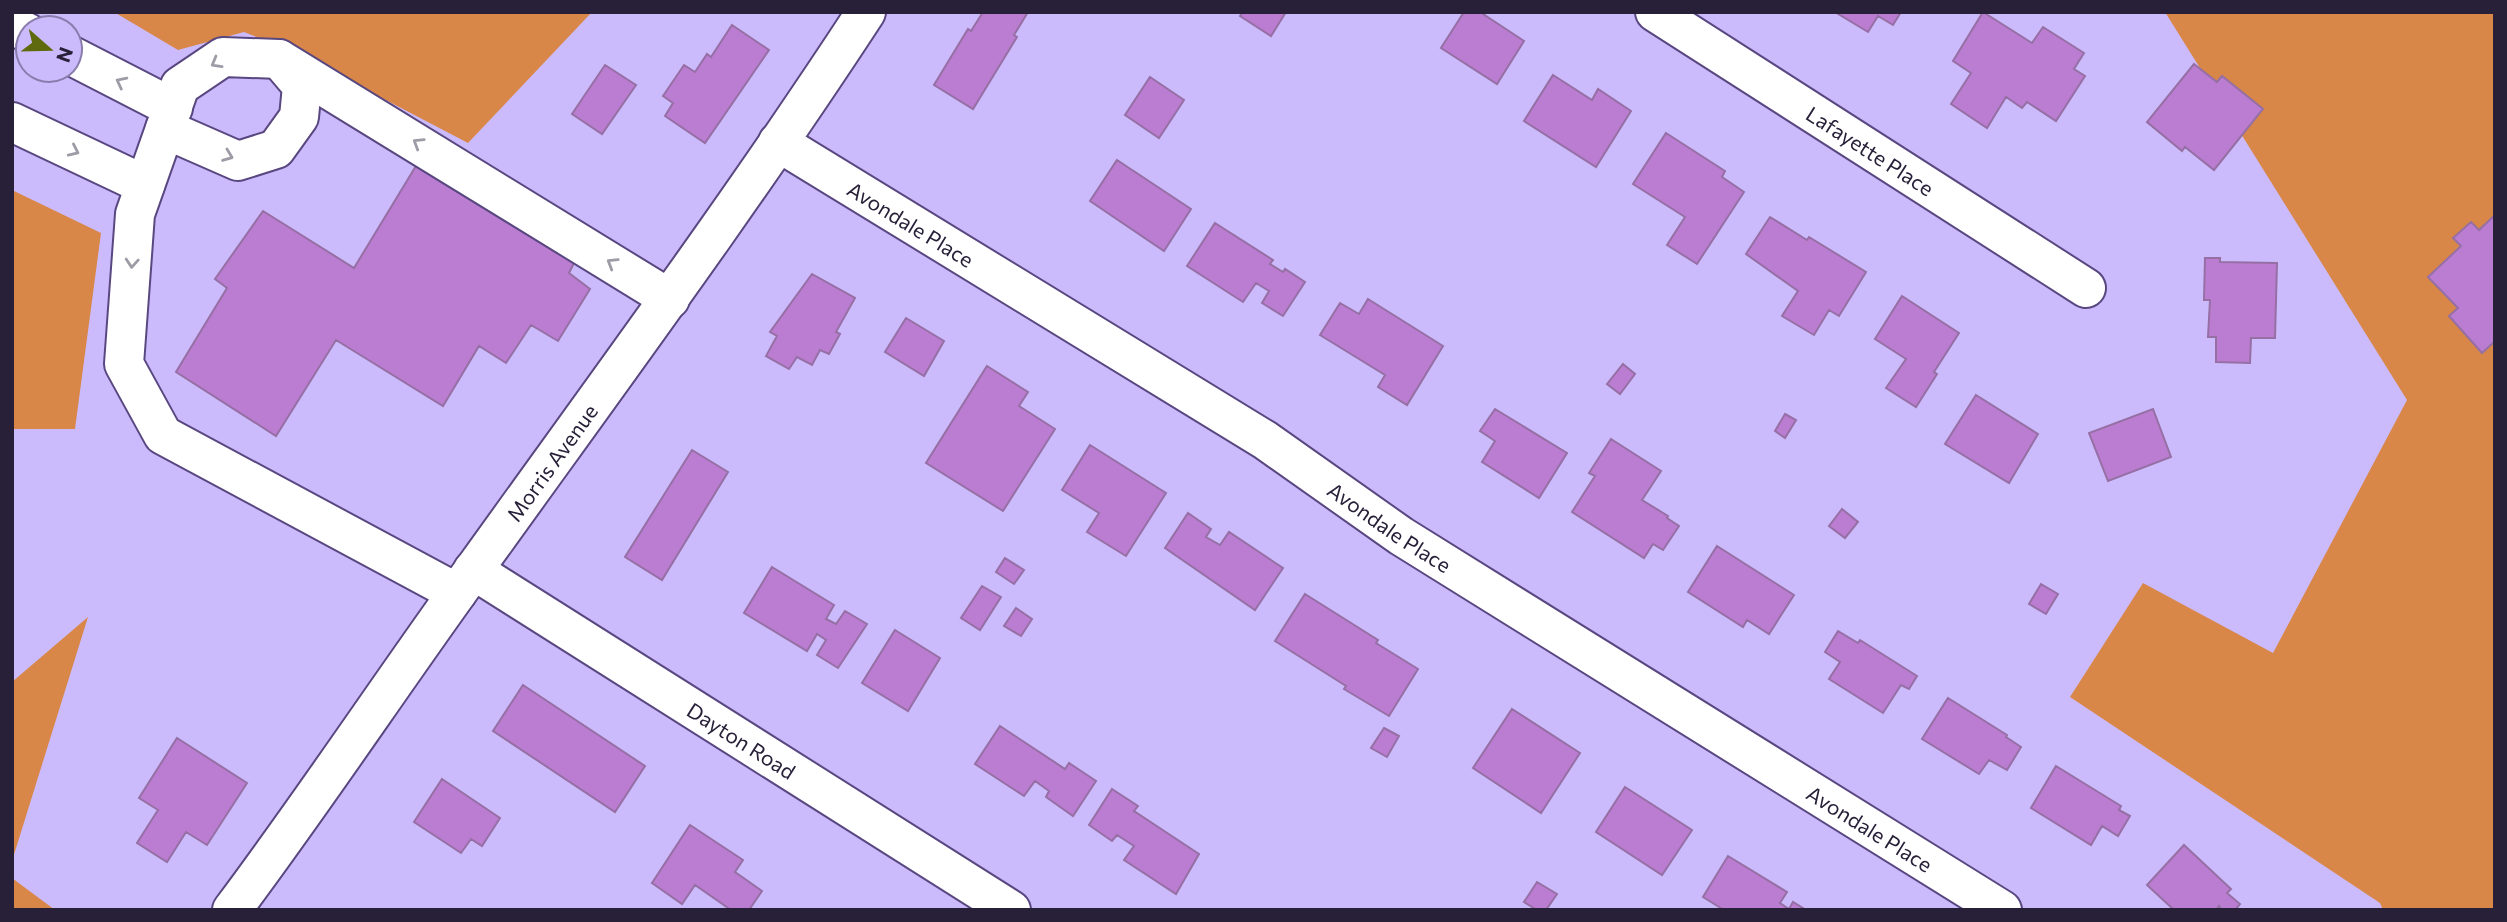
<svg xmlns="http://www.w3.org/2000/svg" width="2507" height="922" viewBox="0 0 2507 922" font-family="Commissioner,sans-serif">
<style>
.green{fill:#d88748}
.building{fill:#bb7dd1;stroke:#966fa5;stroke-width:2}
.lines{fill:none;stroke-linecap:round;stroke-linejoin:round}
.minor-casing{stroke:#594780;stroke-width:42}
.minor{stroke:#fff;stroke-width:38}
.oneway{stroke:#9e9ba6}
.labels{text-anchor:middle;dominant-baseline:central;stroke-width:7;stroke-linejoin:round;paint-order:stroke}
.street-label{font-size:21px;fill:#282039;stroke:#ccbbfc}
</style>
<rect width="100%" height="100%" fill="#ccbbfc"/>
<path class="green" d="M114,12H592L468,143L292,51L244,32L178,50Z
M2165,12H2495V910H2383L2380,903L2070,697L2143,583L2273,653L2407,400Z
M12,190L101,233L75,429H12Z
M88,617L12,861V682Z
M12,878L55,910H12Z"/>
<path class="building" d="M983,12H1028L1014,35L1017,37L973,109L934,85L968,29L971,31Z
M1243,12H1286L1271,36L1240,16Z
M1464,12H1480L1524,41L1497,84L1441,48Z
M1835,12H1901L1893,25L1878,16L1868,32Z
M1983,12L2032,43L2043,27L2084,53L2074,69L2085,76L2056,121L2027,102L2022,108L2006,97L1987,128L1951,104L1971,73L1953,61Z
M732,25L769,50L705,143L665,116L673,103L663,96L684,65L695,72L707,54L711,57Z
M2194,64L2217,82L2222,76L2263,109L2214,170L2185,147L2182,151L2147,122Z
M605,65L636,85L602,134L572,114Z
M1553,75L1592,100L1598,89L1631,111L1596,167L1524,121Z
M1150,77L1184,100L1159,138L1125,115Z
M1666,133L1725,171L1722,177L1744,192L1697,264L1667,245L1685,217L1633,184Z
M1117,160L1191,209L1164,251L1090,201Z
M416,166L574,263L569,273L590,289L558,341L531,325L506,363L479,346L443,406L336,340L276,436L176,372L227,288L215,279L263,211L354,268Z
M2495,215V341L2482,353L2449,316L2458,308L2428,277L2461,246L2453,238L2471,222L2479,230Z
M1770,217L1807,240L1809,237L1866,272L1839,316L1829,310L1814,335L1782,316L1798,291L1746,254Z
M1215,223L1273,260L1270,264L1283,272L1285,269L1305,282L1283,316L1262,303L1269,291L1256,283L1243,302L1187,266Z
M2205,258H2220V262L2277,263L2275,338H2251L2250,363L2216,362V337H2208L2210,300H2204Z
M812,274L855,298L836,332L840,334L829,354L820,350L812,365L797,357L789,369L766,356L777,336L770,332Z
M1902,296L1959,333L1934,372L1937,374L1916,407L1886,388L1906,359L1875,339Z
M1368,299L1443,346L1407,405L1378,387L1385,375L1320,335L1340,303L1359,314Z
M906,318L944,341L924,376L885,352Z
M1623,364L1635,374L1620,394L1607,384Z
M987,366L1028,392L1019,406L1055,429L1003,511L926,463Z
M1976,395L2038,434L2009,483L1945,444Z
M1495,409L1567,453L1539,498L1482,462L1495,441L1480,431Z
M2153,409L2171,457L2108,481L2089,433Z
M1785,414L1796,420L1785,438L1775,431Z
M1611,439L1661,471L1642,500L1668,516L1667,518L1679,526L1663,550L1653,544L1644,558L1572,512L1595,476L1589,473Z
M1090,445L1166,493L1126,556L1087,532L1099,513L1062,490Z
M692,450L728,472L662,580L625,557Z
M1842,509L1858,522L1845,538L1829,526Z
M1188,513L1211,529L1206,537L1220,545L1229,532L1283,568L1255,610L1165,548Z
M1717,546L1794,595L1769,634L1747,620L1743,627L1688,592Z
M1005,558L1024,570L1014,584L996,572Z
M772,567L834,605L826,619L836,624L845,611L867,624L838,668L817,655L826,640L817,634L807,651L744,613Z
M2041,584L2058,594L2046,614L2029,604Z
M982,586L1001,597L980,630L961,618Z
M1305,594L1378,640L1376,643L1418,669L1389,716L1344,689L1346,686L1275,641Z
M1016,608L1032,619L1021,636L1004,626Z
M895,630L940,658L908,711L862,683Z
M1838,631L1858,643L1860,640L1917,676L1909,689L1901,685L1883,713L1829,679L1840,662L1825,652Z
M523,685L645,766L615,812L493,731Z
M1948,698L2007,735L2006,737L2021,747L2007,770L1989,760L1979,774L1922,739Z
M1512,709L1580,753L1541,813L1473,768Z
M1000,726L1065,769L1069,763L1096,781L1073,816L1046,797L1049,791L1035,781L1024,796L975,764Z
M1384,728L1399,736L1387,757L1371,748Z
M177,738L247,783L207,845L186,832L167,862L137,843L158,810L139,798Z
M2056,766L2121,806L2119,810L2130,816L2118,836L2102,826L2091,845L2031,808Z
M442,779L500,818L482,846L471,839L461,853L414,822Z
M1625,787L1692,830L1662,875L1596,832Z
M1112,789L1138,806L1134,811L1199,854L1176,894L1124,860L1134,846L1117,835L1112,841L1089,825Z
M690,825L743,860L735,872L762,891L749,910H731L695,885L682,904L652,883Z
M2184,845L2231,889L2227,893L2240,904L2235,910H2222L2219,906L2216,910H2174L2147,885Z
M1728,856L1787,892L1780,903L1789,909L1793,902L1806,910H1724L1703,897Z
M1537,882L1557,894L1546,910H1537L1524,902Z"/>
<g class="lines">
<g class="minor-casing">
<g id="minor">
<path id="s1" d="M1655,12L2086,288"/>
<path d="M12,25L28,33"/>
<path d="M70,55L173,108"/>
<path d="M12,122L145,185"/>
<path d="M165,129L238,161L276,149L299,117L302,86L279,59"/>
<path id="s2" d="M778,142L1265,440L1401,536L2002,910"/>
<path id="s3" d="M473,570L1011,910"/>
<path d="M457,593L163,435L124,364L135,214L180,86L223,57L279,59L670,299"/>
<path id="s4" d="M232,910C316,798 393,681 475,568C607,384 742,202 866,12"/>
</g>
</g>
<use href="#minor" class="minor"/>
</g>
<defs><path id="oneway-chevron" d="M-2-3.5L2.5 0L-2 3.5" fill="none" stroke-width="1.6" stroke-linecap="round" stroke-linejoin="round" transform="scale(1.75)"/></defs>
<g class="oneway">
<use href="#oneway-chevron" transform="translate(216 63) rotate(150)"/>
<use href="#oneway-chevron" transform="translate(121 82) rotate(-153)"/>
<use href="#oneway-chevron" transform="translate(418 143) rotate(-148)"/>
<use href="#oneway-chevron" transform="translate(74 151) rotate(25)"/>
<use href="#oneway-chevron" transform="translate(228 156) rotate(21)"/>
<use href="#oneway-chevron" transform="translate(132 263) rotate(94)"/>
<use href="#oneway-chevron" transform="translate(612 263) rotate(-148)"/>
</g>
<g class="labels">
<g class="street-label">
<text stroke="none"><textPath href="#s1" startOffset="256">Lafayette Place</textPath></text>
<text stroke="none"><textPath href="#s2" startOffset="156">Avondale Place</textPath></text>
<text stroke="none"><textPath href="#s4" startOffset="550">Morris Avenue</textPath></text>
<text stroke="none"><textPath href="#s2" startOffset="723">Avondale Place</textPath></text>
<text stroke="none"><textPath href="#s3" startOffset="318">Dayton Road</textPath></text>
<text stroke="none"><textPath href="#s2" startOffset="1290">Avondale Place</textPath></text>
</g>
</g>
<rect width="2507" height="922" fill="none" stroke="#282039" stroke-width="28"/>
<g transform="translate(49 49) rotate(110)"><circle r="33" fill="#ccbbfc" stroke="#8a7dae" stroke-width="2"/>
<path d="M0-5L12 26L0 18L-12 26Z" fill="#5f6a0f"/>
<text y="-10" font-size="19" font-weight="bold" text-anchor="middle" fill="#282039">N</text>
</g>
</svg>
